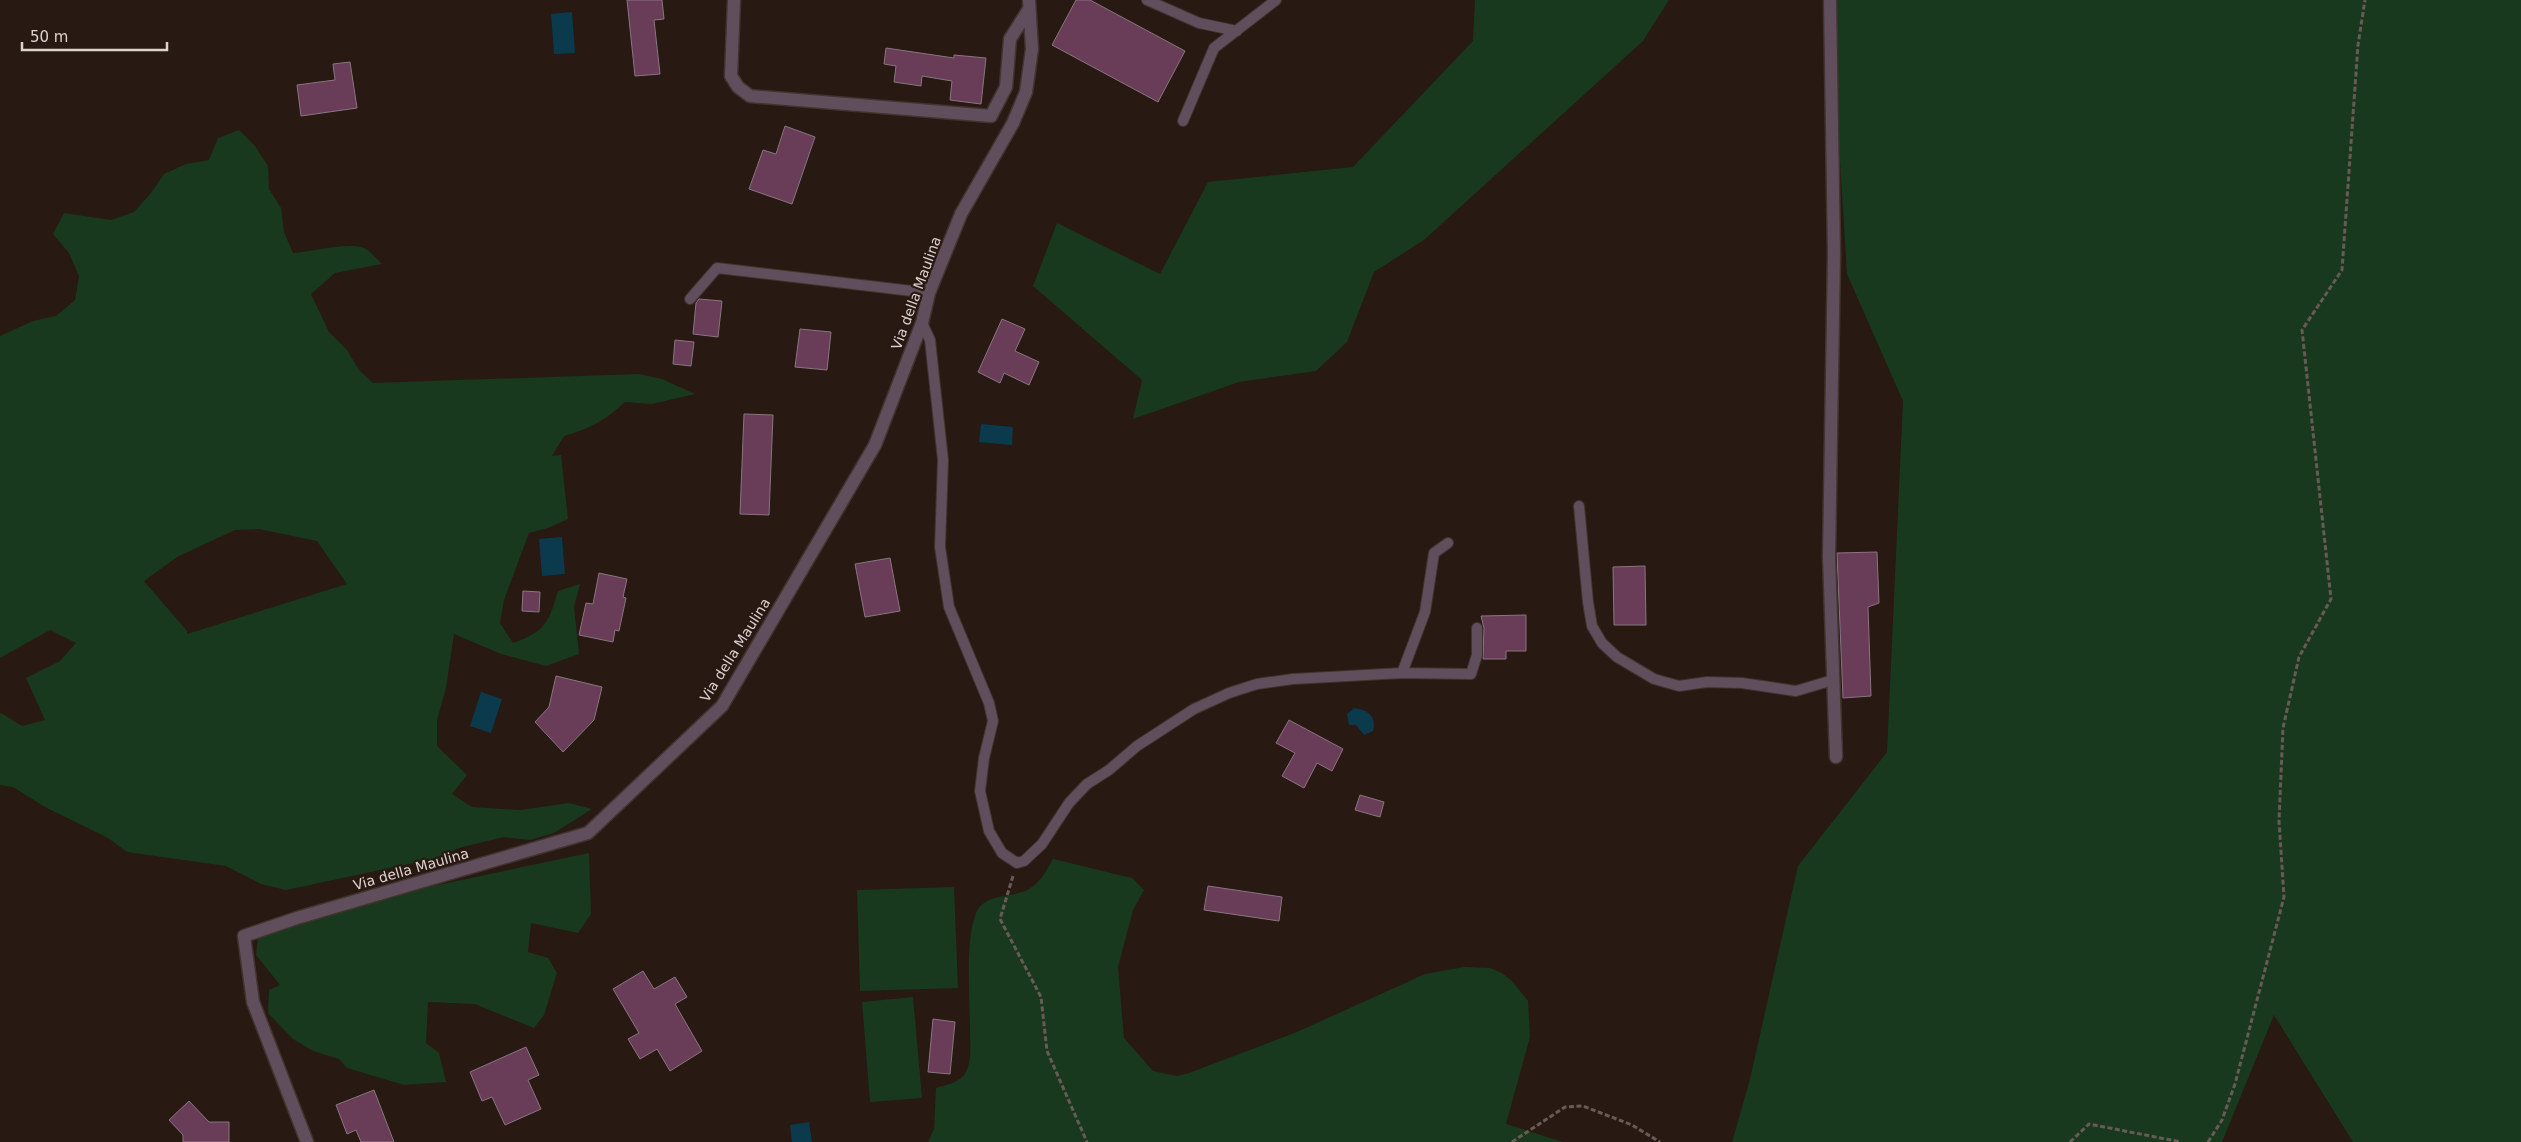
<svg xmlns="http://www.w3.org/2000/svg" width="2521" height="1142" viewBox="0 0 2521 1142" font-family="'DejaVu Sans',sans-serif">
<style>
.green{fill:#18391d;fill-rule:evenodd}
.water{fill:#0a3a4c}
.building{fill:#693c57;stroke:#887680}
.lines{fill:none;stroke-linecap:round;stroke-linejoin:round}
.service-casing{stroke:#41332d;stroke-width:12}
.minor-casing{stroke:#41332d;stroke-width:15}
.path{stroke:#685a55;stroke-width:3;stroke-dasharray:5 2.5;stroke-linecap:butt}
.service{stroke:#614e5c;stroke-width:10}
.minor{stroke:#614e5c;stroke-width:12}
.labels{text-anchor:middle;dominant-baseline:central;stroke-width:4.5;stroke-linejoin:round;paint-order:stroke}
.street-label{font-size:14px;fill:#dcd2ce;stroke:#281913}
</style>
<rect width="100%" height="100%" fill="#281913"/>
<path class="green" d="M1475,0H1669L1643,41L1424,240L1374,272L1347,342L1316,371L1239,382L1133,419L1142,380L1033,286L1057,223L1160,274L1208,182L1353,167L1473,41Z
M1830,0H2521V1142H2353L2274,1015L2222,1142H1732L1750,1079L1798,866L1887,752L1903,401L1847,274Z
M239,130L255,146L268,166L269,189L281,208L284,232L293,253C310,252 350,242 364,248C370,251 377,259 382,264L335,273L311,294L329,332L347,350L359,370L373,383L639,374L662,379L695,394L652,404L625,402C606,420 589,429 564,436L552,456L561,455L568,519L548,528L529,533L504,600L500,623L513,643C545,632 549,622 558,591L580,584L574,607L579,654L546,666L501,654L454,634L446,688L437,720V746L467,775L452,794L472,807L520,810L569,803L592,809L554,833L530,840L504,837L459,848L437,858L286,890L261,884L226,866L127,852L108,838L45,807L13,787L0,785V714L1,713L22,726L45,720L26,678L60,661L76,643L50,630L0,658V336L33,321L56,316L75,300L79,276L69,253L53,234L64,213L111,220L134,212L151,193L164,174L186,164L209,160L218,138ZM259,529L317,541L347,584L187,634V631L144,581L177,557L235,530Z
M589,853L591,914L578,933L531,923L528,952L548,958L557,973L544,1015L534,1028L475,1004L428,1002L426,1043L439,1053L446,1082L404,1085L347,1068L339,1059L313,1051L293,1039L268,1013L269,990L280,985L256,955L258,938L286,917Z
M1053,859L1132,878L1144,890L1133,910L1118,967L1124,1038L1153,1071L1177,1076L1189,1073L1297,1032L1425,974L1464,967L1490,968L1502,973L1512,981L1528,1001L1530,1037L1506,1124L1563,1142H928L934,1129L936,1088C946,1085 961,1082 966,1072C972,1060 970,1044 970,1031C970,999 965,945 975,916C982,892 1011,899 1029,889C1041,882 1046,871 1053,859Z
M954,887L958,988L860,991L857,890Z
M913,997L922,1098L870,1102L862,1002Z"/>
<path class="water" d="M572,12L575,53L554,54L551,14Z
M981,424L1013,427L1012,445L979,442Z
M562,537L565,574L542,576L539,539Z
M481,692L502,699L491,733L470,726Z
M1354,708C1368,710 1377,716 1373,731L1364,735L1356,725H1349L1347,714Z
M809,1122L812,1142H792L790,1125Z"/>
<path class="building" d="M627,0H662L664,19L654,20L660,74L635,76Z
M1076,0H1090L1185,51L1158,102L1052,45Z
M886,48L954,58V55L986,58L981,104L950,100L952,81L922,76L921,86L894,82L896,66L884,64Z
M350,62L357,108L301,116L297,85L335,80L333,64Z
M785,126L815,137L792,204L749,189L763,150L776,154Z
M699,299L722,301L718,337L693,334L696,303Z
M1002,319L1025,329L1015,351L1039,362L1029,385L1004,373L1000,383L978,372Z
M800,329L831,332L827,370L795,367Z
M675,340L694,342L691,366L673,364Z
M744,414L773,415L769,515L740,514Z
M1877,552L1879,603L1868,607L1871,696L1843,698L1837,553Z
M890,558L900,611L865,617L855,564Z
M1645,566L1646,625H1614L1613,567Z
M599,573L627,579L623,597L626,598L619,631L615,630L613,642L579,635L586,603L593,604Z
M523,591L540,592L539,612L522,611Z
M1526,615V651H1506V659H1483L1484,628L1481,616Z
M556,676L602,687L594,720L563,752L535,722L549,707Z
M1289,720L1343,749L1332,771L1317,763L1304,788L1282,776L1295,753L1276,743Z
M1360,795L1384,802L1380,817L1355,810Z
M1208,886L1282,897L1279,921L1204,910Z
M643,971L654,989L675,977L687,997L675,1004L702,1051L670,1071L657,1049L640,1059L628,1039L639,1033L613,989Z
M933,1019L955,1022L950,1074L928,1072Z
M526,1047L539,1075L528,1080L541,1109L505,1125L492,1097L482,1101L470,1072Z
M374,1090L394,1142H361L356,1130L347,1134L336,1105Z
M189,1101L209,1122H229V1142H183V1135L169,1120Z"/>
<g class="lines">
<g class="service-casing">
<path id="service" d="M1147,0L1199,23L1237,31
M1183,121L1214,48L1276,0
M690,299L717,268L929,293
M922,323L930,340L943,460L940,547L949,607L989,703L993,721L984,758L980,791L989,831L1002,853L1017,863L1024,861L1042,844L1069,803L1087,784L1109,770L1137,746L1194,709L1229,693L1257,684L1293,679L1402,673L1471,674L1477,655V628
M1579,506L1588,602L1592,626L1602,643L1617,657L1654,679L1679,686L1707,682L1742,683L1796,691L1833,680
M1402,673L1425,612L1434,553L1448,543"/>
</g>
<g class="minor-casing">
<path id="minor" d="M734,0L731,76L738,87L750,96L991,116L1006,87L1010,39L1029,9
M1830,0L1834,254L1829,557L1836,757
M307,1142L253,1002L244,936L297,918L588,833L722,706L875,445L922,323L929,293L961,214L1013,123L1026,92L1032,49L1029,0"/>
</g>
<path class="path" d="M1013,876L1000,919L1041,997L1047,1051L1087,1142
M1512,1142L1565,1107L1583,1106L1632,1125L1660,1142
M2070,1142L2089,1124L2181,1142
M2208,1142L2222,1120L2235,1084L2284,897L2279,821L2283,728L2299,657L2331,599L2302,330L2342,270L2358,45L2365,0"/>
<use href="#service" class="service"/>
<use href="#minor" class="minor"/>
</g>
<g class="labels">
<g class="street-label">
<text transform="translate(916 293) rotate(-70)">Via della Maulina</text>
<text transform="translate(735 650) rotate(-58)">Via della Maulina</text>
<text transform="translate(411 869) rotate(-16)">Via della Maulina</text>
</g>
</g>
<path d="M22 42v8h145v-8" fill="none" stroke="#dcd2ce" stroke-width="2.5"/>
<text x="30" y="42" font-size="15" fill="#dcd2ce" stroke="#281913" stroke-width="4" paint-order="stroke">50 m</text>
</svg>
